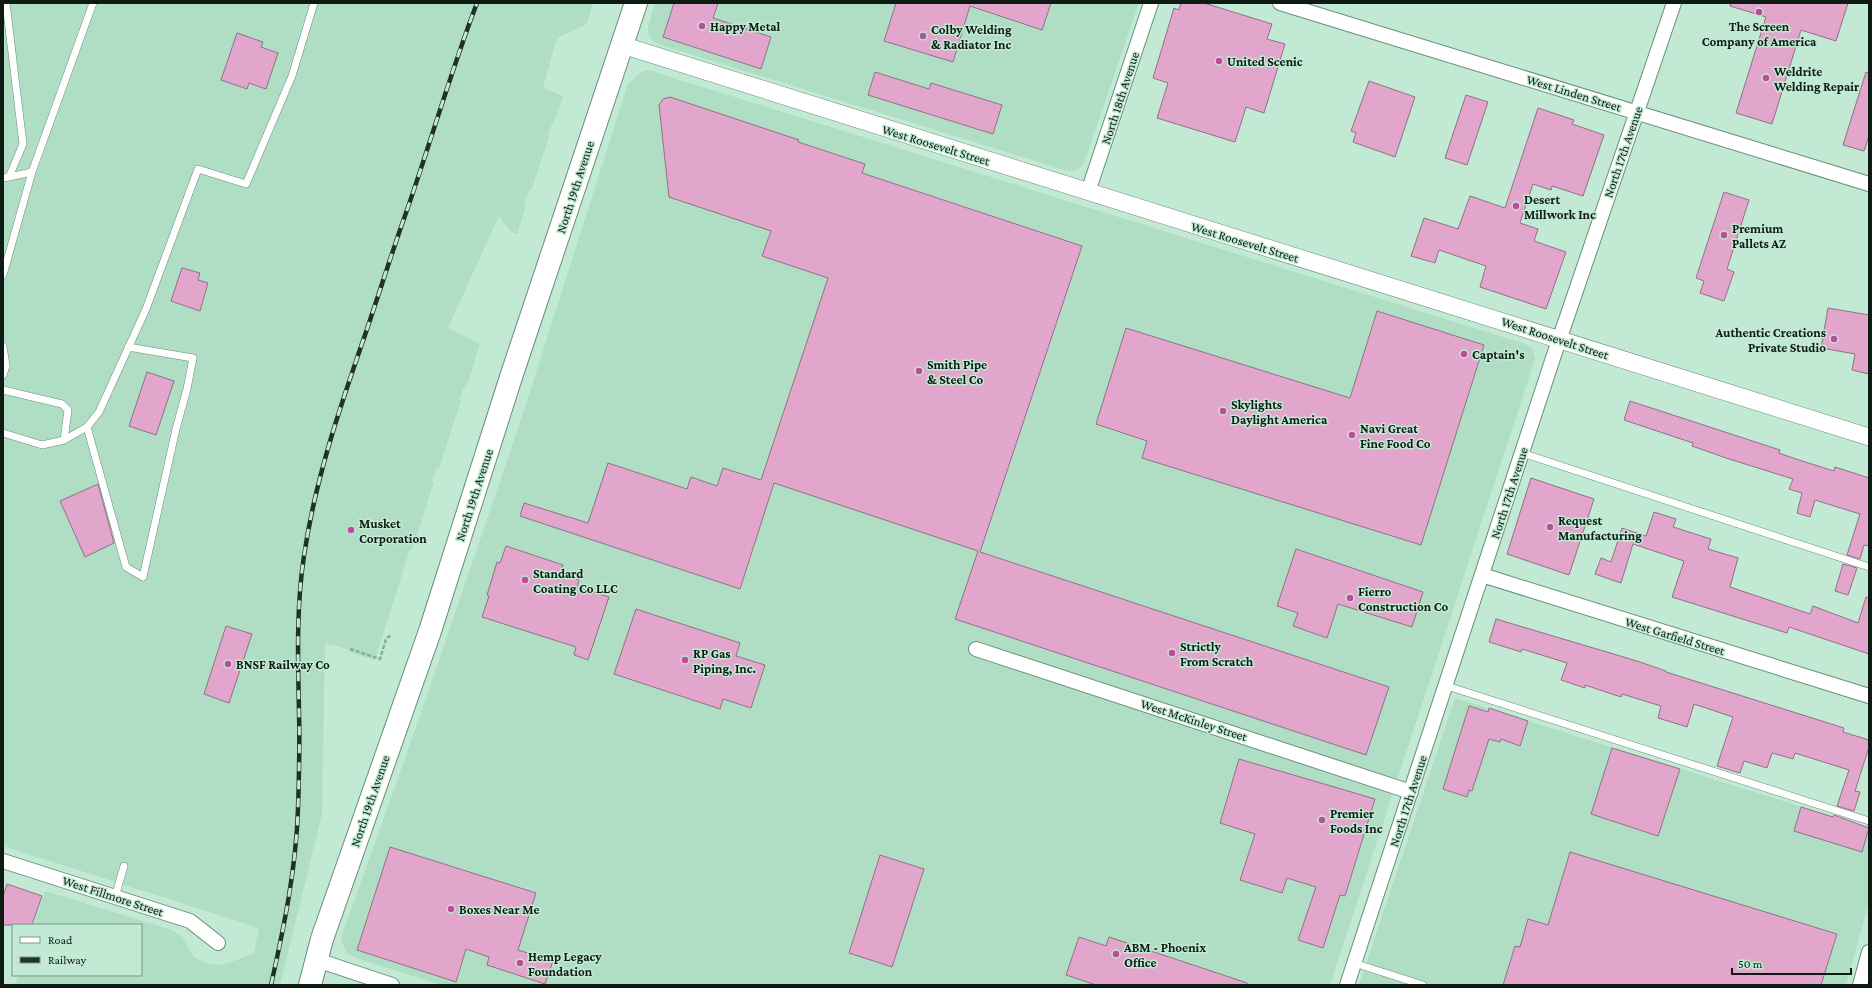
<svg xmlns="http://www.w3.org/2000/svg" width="1872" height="988" viewBox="0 0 1872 988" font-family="'Crimson Pro',serif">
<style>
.built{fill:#b0dec4}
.building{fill:#e2a6cd;stroke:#917186}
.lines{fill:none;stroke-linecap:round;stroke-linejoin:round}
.service-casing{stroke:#698d79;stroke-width:8}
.minor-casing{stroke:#698d79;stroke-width:16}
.tertiary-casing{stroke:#698d79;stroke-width:18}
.primary-casing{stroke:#698d79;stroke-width:24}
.path{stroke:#8bab99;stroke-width:2.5;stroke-dasharray:4 2;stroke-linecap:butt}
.service{stroke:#fff;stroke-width:7}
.minor{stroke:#fff;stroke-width:14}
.tertiary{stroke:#fff;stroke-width:17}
.primary{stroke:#fff;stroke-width:22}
.rail-casing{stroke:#213129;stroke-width:4.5}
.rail{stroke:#c2e9d3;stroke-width:3;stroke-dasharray:9;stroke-linecap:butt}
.poi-dot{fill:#c0499f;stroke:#c2e9d3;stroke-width:1.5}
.labels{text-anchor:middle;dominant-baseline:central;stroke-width:3;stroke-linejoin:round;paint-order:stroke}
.poi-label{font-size:13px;font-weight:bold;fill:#0d1b14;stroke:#c2e9d3;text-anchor:start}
.street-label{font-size:13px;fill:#0d1b14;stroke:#c2e9d3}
</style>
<rect width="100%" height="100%" fill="#c2e9d3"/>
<path class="built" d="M3,3H593L587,24L557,38L543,88L563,96L554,123H552L548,136L549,137L531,191L529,190L524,205L526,206L517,234L511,232L499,216L448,328L480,344L466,388L464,387L459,400L461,401L439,468H437L432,481L434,482L412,550L410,549L375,660L349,652V650L334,645L325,644L322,814L280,985H15L18,975H141V925H34L45,891L172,930L182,937L194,957L205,963L219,965L234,961L254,953L259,928L3,846Z
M655,3H1139L1085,160L1081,167L1075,171H1068L664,46L652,41L648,34V27Z
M648,70L1525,344L1532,348L1535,359L1330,985H441L359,959L348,954L344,948L341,938L413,736L519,426L628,84L641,72Z
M1455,698L1869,828V902L1846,985H1359Z"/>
<path class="building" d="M674,3H718L713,18L771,37L761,69L663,37Z
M896,3H1051L1042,30L970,6L953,62L884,41Z
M1181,3H1204L1272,24L1267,39L1285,44L1264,113L1246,107L1235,142L1157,118L1168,83L1153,78L1174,8L1179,10Z
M1731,3H1848L1836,41L1801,30L1772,124L1736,113L1766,17L1730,6Z
M237,33L263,42L261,47L278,53L266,89L249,83L247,89L221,80Z
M875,72L929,89L931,83L1002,105L993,134L868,95Z
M1866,72L1869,73V136L1864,151L1843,145Z
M1369,81L1415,97L1395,157L1353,142L1356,133L1351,131Z
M1466,95L1488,102L1467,165L1445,158Z
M670,97L799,140L798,142L865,164L862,173L1082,246L980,552L1389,687L1366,755L955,619L978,551L774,483L740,589L520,516L524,503L588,523L608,463L687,489L691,477L717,486L723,468L761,480L828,278L762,256L771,231L669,197L659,105L663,99Z
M1538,108L1574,120L1572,124L1604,135L1583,196L1552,186L1551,190L1533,184L1520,223L1538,229L1534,241L1566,252L1546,309L1480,287L1486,266L1439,250L1435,263L1411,256L1424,218L1458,229L1470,196L1505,208Z
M1724,192L1749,200L1727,269L1734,272L1724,301L1700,293L1704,281L1696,278Z
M182,268L200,273L198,280L208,283L200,311L171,301Z
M1828,308L1869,315V374L1852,370L1855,354L1821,348Z
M1377,311L1484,345L1421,545L1142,458L1147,441L1096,424L1126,328L1350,398Z
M147,372L174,381L156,435L129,426Z
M1630,401L1780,450L1779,453L1796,459L1834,471L1835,467L1869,478V546L1864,545L1860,559L1847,555L1860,514L1815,500L1810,517L1797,513L1802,493L1789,489L1793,479L1726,458L1692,446L1693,443L1624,420Z
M1531,478L1594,499L1569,575L1507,554Z
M98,484L114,543L85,557L60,501Z
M1654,512L1676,519L1673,527L1711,539L1708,549L1738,558L1730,587L1810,614L1813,606L1858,623L1866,597L1869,598V654L1789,627L1787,633L1672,597L1684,561L1633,544L1621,583L1595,574L1601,558L1611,562L1622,528L1646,536Z
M506,546L563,565L560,574L579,580L577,587L609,597L588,660L574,655L576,647L482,617L489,596L487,595L497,562L500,563Z
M1296,549L1423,592L1412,627L1338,604L1327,638L1293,626L1298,613L1277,606Z
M1843,564L1857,568L1848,595L1835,591Z
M636,609L740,643L736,656L765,665L751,708L723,699L720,709L614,674Z
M1496,619L1637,661L1666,671V672L1844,728L1843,732L1869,740V747L1855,791L1860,792L1854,811L1837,806L1849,770L1795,753L1793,759L1772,753L1767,768L1744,761L1740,773L1717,766L1733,717L1694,704L1687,727L1658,718L1661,706L1622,694L1621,697L1585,685V688L1561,680L1567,663L1522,649L1521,652L1489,642Z
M226,626L252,634L229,703L204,694Z
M1469,706L1488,712L1489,708L1528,721L1520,746L1501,739L1500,742L1489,739L1472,791L1469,790L1467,797L1443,789Z
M1612,748L1680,769L1658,836L1591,814Z
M1239,759L1375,799L1345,896L1340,895L1323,948L1298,940L1316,887L1287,878L1282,893L1240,880L1255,834L1220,823Z
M1801,807L1833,817L1834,815L1869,828L1862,852L1794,831Z
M390,847L536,893L518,950L553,961L545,984L487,965L489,957L466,949L456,982L357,950Z
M1570,852L1837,934L1821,985H1503L1515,946L1520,947L1528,919L1548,925Z
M880,855L924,869L892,967L849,953Z
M7,884L42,896L32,925H3V897Z
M1079,937L1106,946L1109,937L1247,983V985H1096L1066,975Z"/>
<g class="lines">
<g class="service-casing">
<path id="service" d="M9,177L32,172L93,3
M3,178L9,177L23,144L6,3
M3,275L32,172
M3,346L6,366
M3,364L6,366L3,375
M3,390L62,404L68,410L64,440
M87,427L126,567L143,577L176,429L187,389L193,358L128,347
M3,433L42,445L64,440L87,427L99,412L146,309L198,169L246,184L292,76L314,3
M1522,453L1869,567
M1447,686L1869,821
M115,897L124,866
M1354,963L1423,985"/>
</g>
<g class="minor-casing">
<path id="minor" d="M1280,3L1869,184
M1088,192L1151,3
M1482,575L1869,696
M976,649L1411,792
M3,861L190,921L218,943
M317,960L392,985
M1347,985L1553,358L1674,3
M1860,985L1869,952"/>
</g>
<g class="tertiary-casing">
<path id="tertiary" d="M622,45L1869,437"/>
</g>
<g class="primary-casing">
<path id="primary" d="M310,985L322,939L430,631L512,374L636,3"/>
</g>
<path class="path" d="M350,649L380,659L386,639L391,635"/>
<use href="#service" class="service"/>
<use href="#minor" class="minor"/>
<use href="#tertiary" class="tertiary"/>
<use href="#primary" class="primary"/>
<g class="rail-casing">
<path id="rail" d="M271,985C284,927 296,869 298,809C299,777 300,745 299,713C298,660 296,608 304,556C315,480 340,407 365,335C379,294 392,252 407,210C431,141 451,71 477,3"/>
</g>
<use href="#rail" class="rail"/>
</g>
<g class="poi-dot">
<circle cx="1759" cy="12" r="4"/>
<circle cx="702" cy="26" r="4"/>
<circle cx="923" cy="36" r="4"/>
<circle cx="1219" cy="61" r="4"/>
<circle cx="1766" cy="78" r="4"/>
<circle cx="1516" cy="206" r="4"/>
<circle cx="1724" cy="235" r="4"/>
<circle cx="1834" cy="339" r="4"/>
<circle cx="1464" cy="354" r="4"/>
<circle cx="919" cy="371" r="4"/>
<circle cx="1223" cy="411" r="4"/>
<circle cx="1352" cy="435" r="4"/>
<circle cx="1550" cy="527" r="4"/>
<circle cx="351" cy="530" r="4"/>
<circle cx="525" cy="580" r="4"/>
<circle cx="1350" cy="598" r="4"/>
<circle cx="1172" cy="653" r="4"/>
<circle cx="685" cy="660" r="4"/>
<circle cx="228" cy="664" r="4"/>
<circle cx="1322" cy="820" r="4"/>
<circle cx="451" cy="909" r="4"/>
<circle cx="1116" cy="954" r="4"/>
<circle cx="520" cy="963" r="4"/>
</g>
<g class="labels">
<g class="poi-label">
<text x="710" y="26">Happy Metal</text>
<text x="1759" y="26" text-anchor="middle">The Screen<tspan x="1759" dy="15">Company of America</tspan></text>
<text x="931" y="29">Colby Welding<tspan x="931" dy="15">&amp; Radiator Inc</tspan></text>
<text x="1227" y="61">United Scenic</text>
<text x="1774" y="71">Weldrite<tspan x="1774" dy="15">Welding Repair</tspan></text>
<text x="1524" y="199">Desert<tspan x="1524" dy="15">Millwork Inc</tspan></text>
<text x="1732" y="228">Premium<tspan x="1732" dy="15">Pallets AZ</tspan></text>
<text x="1826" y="332" text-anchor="end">Authentic Creations<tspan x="1826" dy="15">Private Studio</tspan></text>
<text x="1472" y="354">Captain's</text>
<text x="927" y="364">Smith Pipe<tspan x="927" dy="15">&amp; Steel Co</tspan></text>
<text x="1231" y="404">Skylights<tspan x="1231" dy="15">Daylight America</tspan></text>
<text x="1360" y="428">Navi Great<tspan x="1360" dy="15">Fine Food Co</tspan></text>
<text x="1558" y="520">Request<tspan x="1558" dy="15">Manufacturing</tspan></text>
<text x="359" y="523">Musket<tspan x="359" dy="15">Corporation</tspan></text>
<text x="533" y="573">Standard<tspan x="533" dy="15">Coating Co LLC</tspan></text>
<text x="1358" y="591">Fierro<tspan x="1358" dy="15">Construction Co</tspan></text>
<text x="1180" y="646">Strictly<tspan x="1180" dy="15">From Scratch</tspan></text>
<text x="693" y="653">RP Gas<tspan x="693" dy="15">Piping, Inc.</tspan></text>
<text x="236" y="664">BNSF Railway Co</text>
<text x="1330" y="813">Premier<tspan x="1330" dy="15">Foods Inc</tspan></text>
<text x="459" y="909">Boxes Near Me</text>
<text x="1124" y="947">ABM - Phoenix<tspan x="1124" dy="15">Office</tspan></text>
<text x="528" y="956">Hemp Legacy<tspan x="528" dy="15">Foundation</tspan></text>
</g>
<g class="street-label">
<text transform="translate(1574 93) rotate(17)">West Linden Street</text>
<text transform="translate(1120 98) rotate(-72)">North 18th Avenue</text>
<text transform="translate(936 145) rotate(17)">West Roosevelt Street</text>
<text transform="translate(1623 152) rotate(-71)">North 17th Avenue</text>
<text transform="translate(575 187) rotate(-72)">North 19th Avenue</text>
<text transform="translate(1245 242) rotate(17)">West Roosevelt Street</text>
<text transform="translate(1555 338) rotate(18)">West Roosevelt Street</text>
<text transform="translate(1509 493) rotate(-72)">North 17th Avenue</text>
<text transform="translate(474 495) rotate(-72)">North 19th Avenue</text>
<text transform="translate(1675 636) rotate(17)">West Garfield Street</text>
<text transform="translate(1194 720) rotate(18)">West McKinley Street</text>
<text transform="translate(370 801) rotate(-71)">North 19th Avenue</text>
<text transform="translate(1408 801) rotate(-72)">North 17th Avenue</text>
<text transform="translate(113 896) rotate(18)">West Fillmore Street</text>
</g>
</g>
<rect width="1872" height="988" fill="none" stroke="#0d1b14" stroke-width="8"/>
<rect x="12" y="924" width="130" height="52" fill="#c2e9d3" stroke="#7a9787"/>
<rect x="20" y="937" width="20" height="6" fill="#ffffff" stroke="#7a9787"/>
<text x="48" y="944" font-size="12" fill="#0d1b14">Road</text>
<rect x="20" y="957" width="20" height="6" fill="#213129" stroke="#7a9787"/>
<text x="48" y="964" font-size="12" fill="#0d1b14">Railway</text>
<path d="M1732 968v6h119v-6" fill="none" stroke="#0d1b14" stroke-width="2"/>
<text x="1738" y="968" font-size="12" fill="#0d1b14" stroke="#c2e9d3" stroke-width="3" paint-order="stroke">50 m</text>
</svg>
